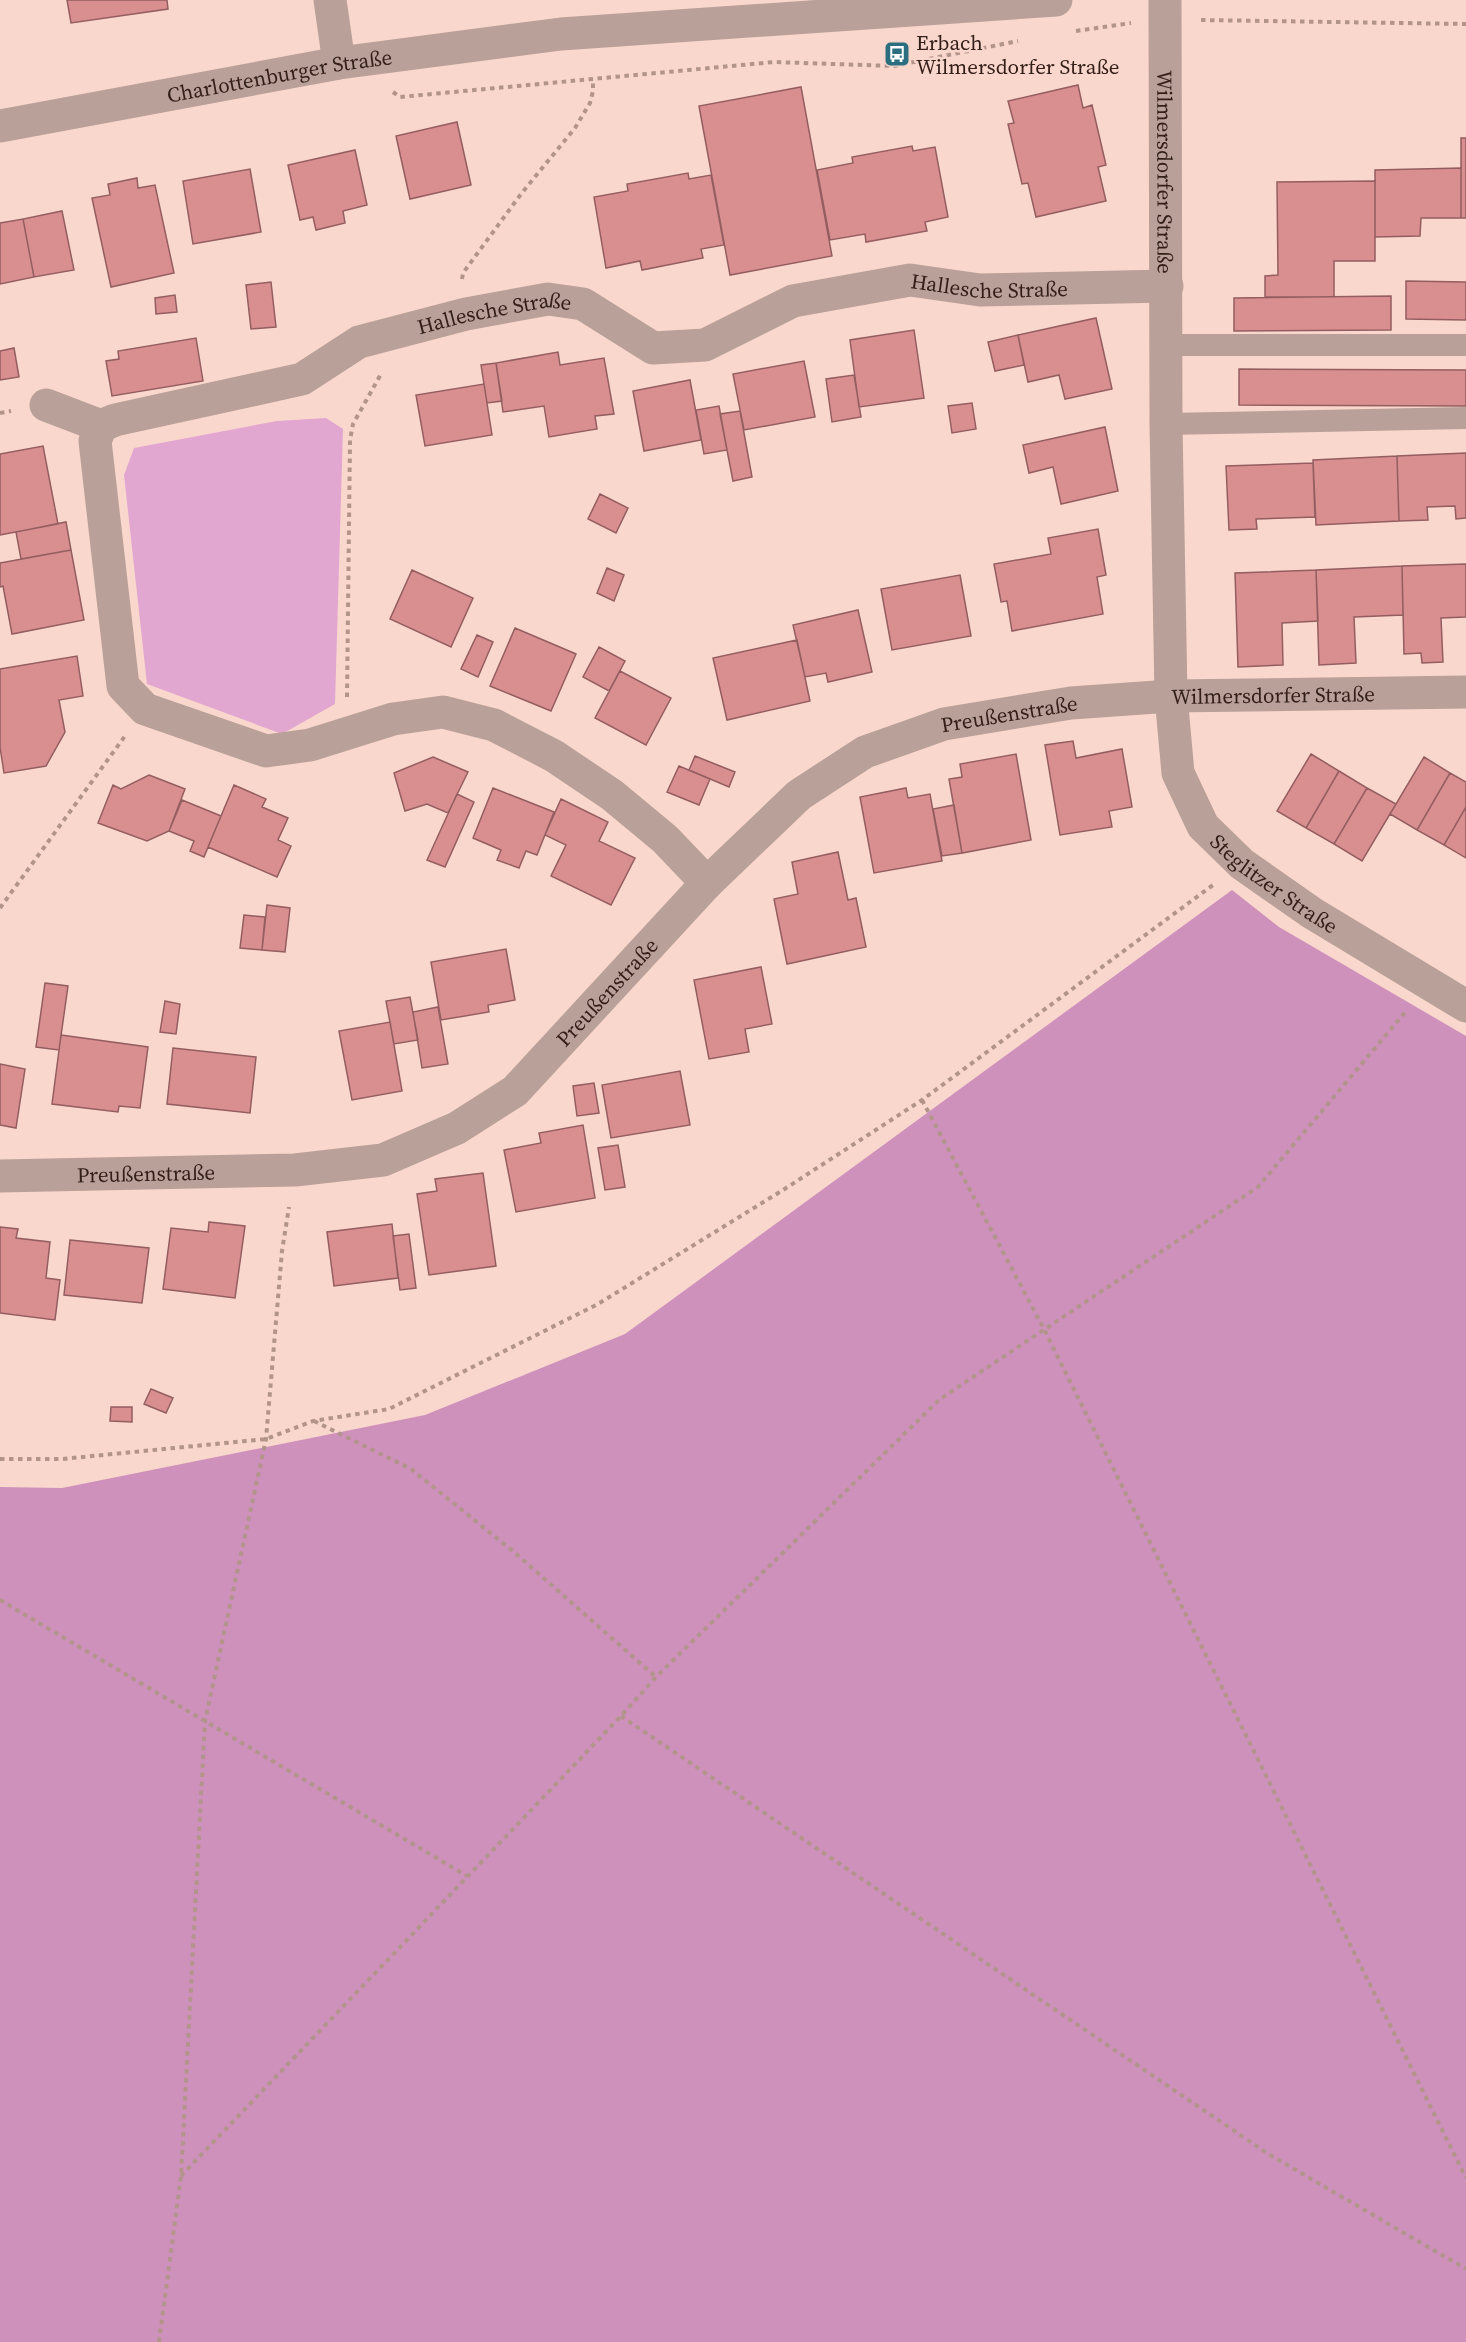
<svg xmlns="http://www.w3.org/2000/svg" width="1466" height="2342" viewBox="0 0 1466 2342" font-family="'Source Serif 4',serif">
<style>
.green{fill:#e2a7d0}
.forest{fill:#ce91bc}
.building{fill:#d98e90;stroke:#945e60;stroke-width:1.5}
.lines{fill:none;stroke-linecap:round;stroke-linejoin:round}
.path{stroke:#b2948b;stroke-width:4;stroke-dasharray:4.5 4.5;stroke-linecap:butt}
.lane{stroke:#b9a098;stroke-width:22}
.street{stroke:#b9a098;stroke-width:33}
.labels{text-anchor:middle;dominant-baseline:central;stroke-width:5;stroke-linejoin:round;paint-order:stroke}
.poi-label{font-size:21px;fill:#331e18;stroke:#fad7cc;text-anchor:start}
.street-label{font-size:21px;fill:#331e18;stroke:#fad7cc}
</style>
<rect width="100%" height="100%" fill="#fad7cc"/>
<path class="green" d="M326,418L343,429L335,704L282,734L147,684L124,475L134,448L277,421Z"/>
<path class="forest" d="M1232,890L1279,927L1466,1036V2342H0V1487L62,1488L425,1415L625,1334Z"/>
<path class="building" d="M67,0H167L168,9L71,23Z
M1078,85L1083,108L1092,105L1106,165L1098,167L1106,201L1036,217L1028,183L1022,184L1008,124L1014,123L1008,101Z
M801,87L832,256L730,275L699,106Z
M457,122L471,185L410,199L396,136Z
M1461,138H1466V218H1461Z
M912,146L913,151L935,147L948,217L925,222L927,231L866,242L865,234L830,240L817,170L853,163L852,157Z
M355,150L367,205L343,211L345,223L316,230L313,217L300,220L288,165Z
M1461,168V218H1421L1420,236L1375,237V170Z
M250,169L261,232L193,244L183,181Z
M688,173L689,179L711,175L724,245L701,249L703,258L642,270L640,261L606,268L594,197L628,191L627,184Z
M137,178L138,188L155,185L174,273L111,287L92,198L110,195L108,184Z
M1375,181V261H1334V297H1265V276L1278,275L1277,182Z
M62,211L74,270L34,277L23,219Z
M23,219L34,277L0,284V223Z
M1406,281L1466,282V320L1406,319Z
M271,282L276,327L251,329L246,285Z
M175,295L177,312L156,314L155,298Z
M1391,296V330L1234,331V298Z
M1096,318L1112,389L1065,399L1059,375L1028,382L1018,335Z
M914,330L924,398L859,407L850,340Z
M1018,335L1024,365L995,371L988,342Z
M196,338L203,381L112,396L106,361L119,359L118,351Z
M14,348L19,377L0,380V351Z
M558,352L560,365L604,358L614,414L595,416L597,429L549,437L544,406L503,412L496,363Z
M804,361L815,417L744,430L733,374Z
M496,363L502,401L487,403L481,365Z
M1239,369L1466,370V406L1239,405Z
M854,375L861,417L832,422L826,379Z
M690,380L701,440L644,451L633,391Z
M484,384L492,435L425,446L416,395Z
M972,403L976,429L952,433L948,406Z
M719,406L727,450L704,454L696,410Z
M740,411L752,477L733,481L720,414Z
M1105,427L1118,491L1061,504L1053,467L1029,473L1023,445Z
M43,446L58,524L0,535V454Z
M1466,453V518L1456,519L1455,506L1427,507L1428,520L1399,521L1397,456Z
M1397,456L1399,521L1316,525L1313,460Z
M1313,463L1315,517L1256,519L1257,529L1229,530L1226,466Z
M600,494L628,508L616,533L588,519Z
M66,522L71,550L21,559L16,532Z
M1098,529L1106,575L1097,577L1103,614L1012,631L1007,601L1001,602L994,564L1051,554L1048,538Z
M71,550L84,620L12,634L3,586L0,587V563Z
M1466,564V617L1441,618L1443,662L1422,663L1421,653L1404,654L1402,566Z
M1402,566L1403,615L1354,617L1356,663L1319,665L1316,570Z
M607,568L624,575L614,601L597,593Z
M412,570L473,598L451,647L390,619Z
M1316,570L1318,621L1282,623L1283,665L1238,667L1235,573Z
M960,575L971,636L892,650L881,589Z
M858,610L872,672L828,682L826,673L805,677L793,625Z
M515,628L576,654L551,711L490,686Z
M477,635L493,642L478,677L461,669Z
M797,640L810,701L727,720L713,658Z
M599,647L625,661L609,691L583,677Z
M77,656L83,696L59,700L65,732L46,766L4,773L0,747V669Z
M620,671L671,698L646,745L595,718Z
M1073,741L1076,758L1122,749L1132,807L1109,811L1112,827L1060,835L1045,745Z
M1016,754L1031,840L962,853L949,779L962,777L960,764Z
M1311,754L1339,771L1306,828L1277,811Z
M695,756L735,772L729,787L689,770Z
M433,757L468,772L448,813L427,804L405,811L394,773Z
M1424,757L1450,773L1417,830L1390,814Z
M679,766L710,779L699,805L667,792Z
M1339,771L1367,788L1334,844L1306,828Z
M1450,773L1466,782V807L1444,845L1417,830Z
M149,775L185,789L169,831L147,841L98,823L113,785L121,789Z
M234,785L266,799L262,807L288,818L278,840L291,846L277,877L208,847Z
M493,788L554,812L537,855L526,851L519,868L497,860L501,850L473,838Z
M906,788L908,798L930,794L942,861L874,873L860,797Z
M1367,788L1396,804L1362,861L1334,844Z
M457,794L474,802L445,867L427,860Z
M561,799L608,822L599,841L635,858L611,905L551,876L566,845L545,835Z
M182,800L221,816L204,857L190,851L194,841L169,831Z
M954,805L962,853L942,856L933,809Z
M1466,807V858L1444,845Z
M838,852L848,900L856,898L866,947L787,964L774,899L798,894L792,862Z
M267,905L290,908L285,952L262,950Z
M244,915L265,917L262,950L240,948Z
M506,949L515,1000L488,1005L489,1012L441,1020L431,962Z
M761,967L772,1024L745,1029L749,1052L709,1059L694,980Z
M45,983L68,986L59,1050L36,1047Z
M410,997L418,1040L394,1044L386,1001Z
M165,1001L180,1004L176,1034L160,1032Z
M438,1007L448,1064L422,1068L413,1012Z
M390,1022L402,1091L352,1100L339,1031Z
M61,1035L148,1047L140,1108L119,1106L118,1112L52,1104Z
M173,1048L256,1057L250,1113L167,1104Z
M0,1064L25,1069L16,1128L0,1125Z
M680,1071L690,1125L611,1138L602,1085Z
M594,1083L599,1113L577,1116L573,1086Z
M583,1125L595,1198L516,1212L504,1150L541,1143L539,1133Z
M618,1145L625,1187L605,1190L598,1148Z
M483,1173L496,1266L429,1275L417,1194L437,1191L435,1179Z
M209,1222L245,1226L235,1298L163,1289L171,1228L208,1232Z
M392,1224L398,1278L334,1286L327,1232Z
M0,1227L18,1229L16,1238L50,1242L46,1278L60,1280L55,1320L0,1313Z
M409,1234L416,1288L400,1290L393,1236Z
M70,1240L149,1248L142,1303L64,1295Z
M151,1389L173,1398L166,1413L144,1404Z
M111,1407H132V1422L110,1421Z"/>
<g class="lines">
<path class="path" d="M1201,20L1466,24
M1076,31L1131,23
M393,92L400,97L774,62L894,66L1018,41
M462,279L463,273L521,194L575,128L590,103L593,91V79
M0,413L11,411
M347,697L350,440L353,424L381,374
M0,908L125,736
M922,1100L1044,1329L1466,2178
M314,1421L411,1469L514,1552L656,1677
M0,1459H62L266,1439L313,1421L389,1409L598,1304L783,1190L922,1100L1213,885
M0,1600L467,1876
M621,1716L1270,2155L1466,2269
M181,2176L621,1716L656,1677L940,1399L1258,1187L1407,1010
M159,2342L181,2176L205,1721L266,1439L282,1251L289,1207"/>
<path class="lane" d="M1167,345H1466
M1166,424L1466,418"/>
<g class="street">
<path d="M330,0L339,63"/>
<path id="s1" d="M1165,0L1166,424L1171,696L1178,773L1203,826L1242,864L1312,913L1466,1006"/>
<path id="s2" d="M0,126L339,63L561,34L1056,0"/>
<path d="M46,405L101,426"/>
<path id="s3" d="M707,883L665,839L612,795L554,756L494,725L443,712L393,719L310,745L266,751L145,709L123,686L95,441L101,426L115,420L302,379L359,342L466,314L548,299L583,304L653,348L705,345L793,301L910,280L980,290L1167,286"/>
<path id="s4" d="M0,1176L295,1170L383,1160L457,1128L515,1091L707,883L799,795L865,752L944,724L1071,703L1171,696L1466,692"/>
</g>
</g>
<defs>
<g id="bus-square" transform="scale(1.35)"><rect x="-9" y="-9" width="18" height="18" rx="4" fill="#2b6e80" stroke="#fad7cc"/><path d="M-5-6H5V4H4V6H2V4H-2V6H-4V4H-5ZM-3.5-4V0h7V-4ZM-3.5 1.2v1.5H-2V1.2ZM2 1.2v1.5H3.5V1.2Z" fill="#fff"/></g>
</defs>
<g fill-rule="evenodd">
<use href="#bus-square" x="897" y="54"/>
</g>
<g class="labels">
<g class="poi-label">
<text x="916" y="42">Erbach<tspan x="916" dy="24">Wilmersdorfer Straße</tspan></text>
</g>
<g class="street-label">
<text stroke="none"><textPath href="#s2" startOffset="284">Charlottenburger Straße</textPath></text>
<text stroke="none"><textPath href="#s1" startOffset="172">Wilmersdorfer Straße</textPath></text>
<text stroke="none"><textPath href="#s3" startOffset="1860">Hallesche Straße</textPath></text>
<text stroke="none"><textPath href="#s3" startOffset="1338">Hallesche Straße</textPath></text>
<text stroke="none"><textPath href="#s4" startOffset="1437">Wilmersdorfer Straße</textPath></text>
<text stroke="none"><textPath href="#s4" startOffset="1172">Preußenstraße</textPath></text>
<text stroke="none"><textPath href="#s1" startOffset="924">Steglitzer Straße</textPath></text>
<text stroke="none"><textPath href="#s4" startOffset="668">Preußenstraße</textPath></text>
<text stroke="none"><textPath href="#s4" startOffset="146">Preußenstraße</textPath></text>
</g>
</g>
</svg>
